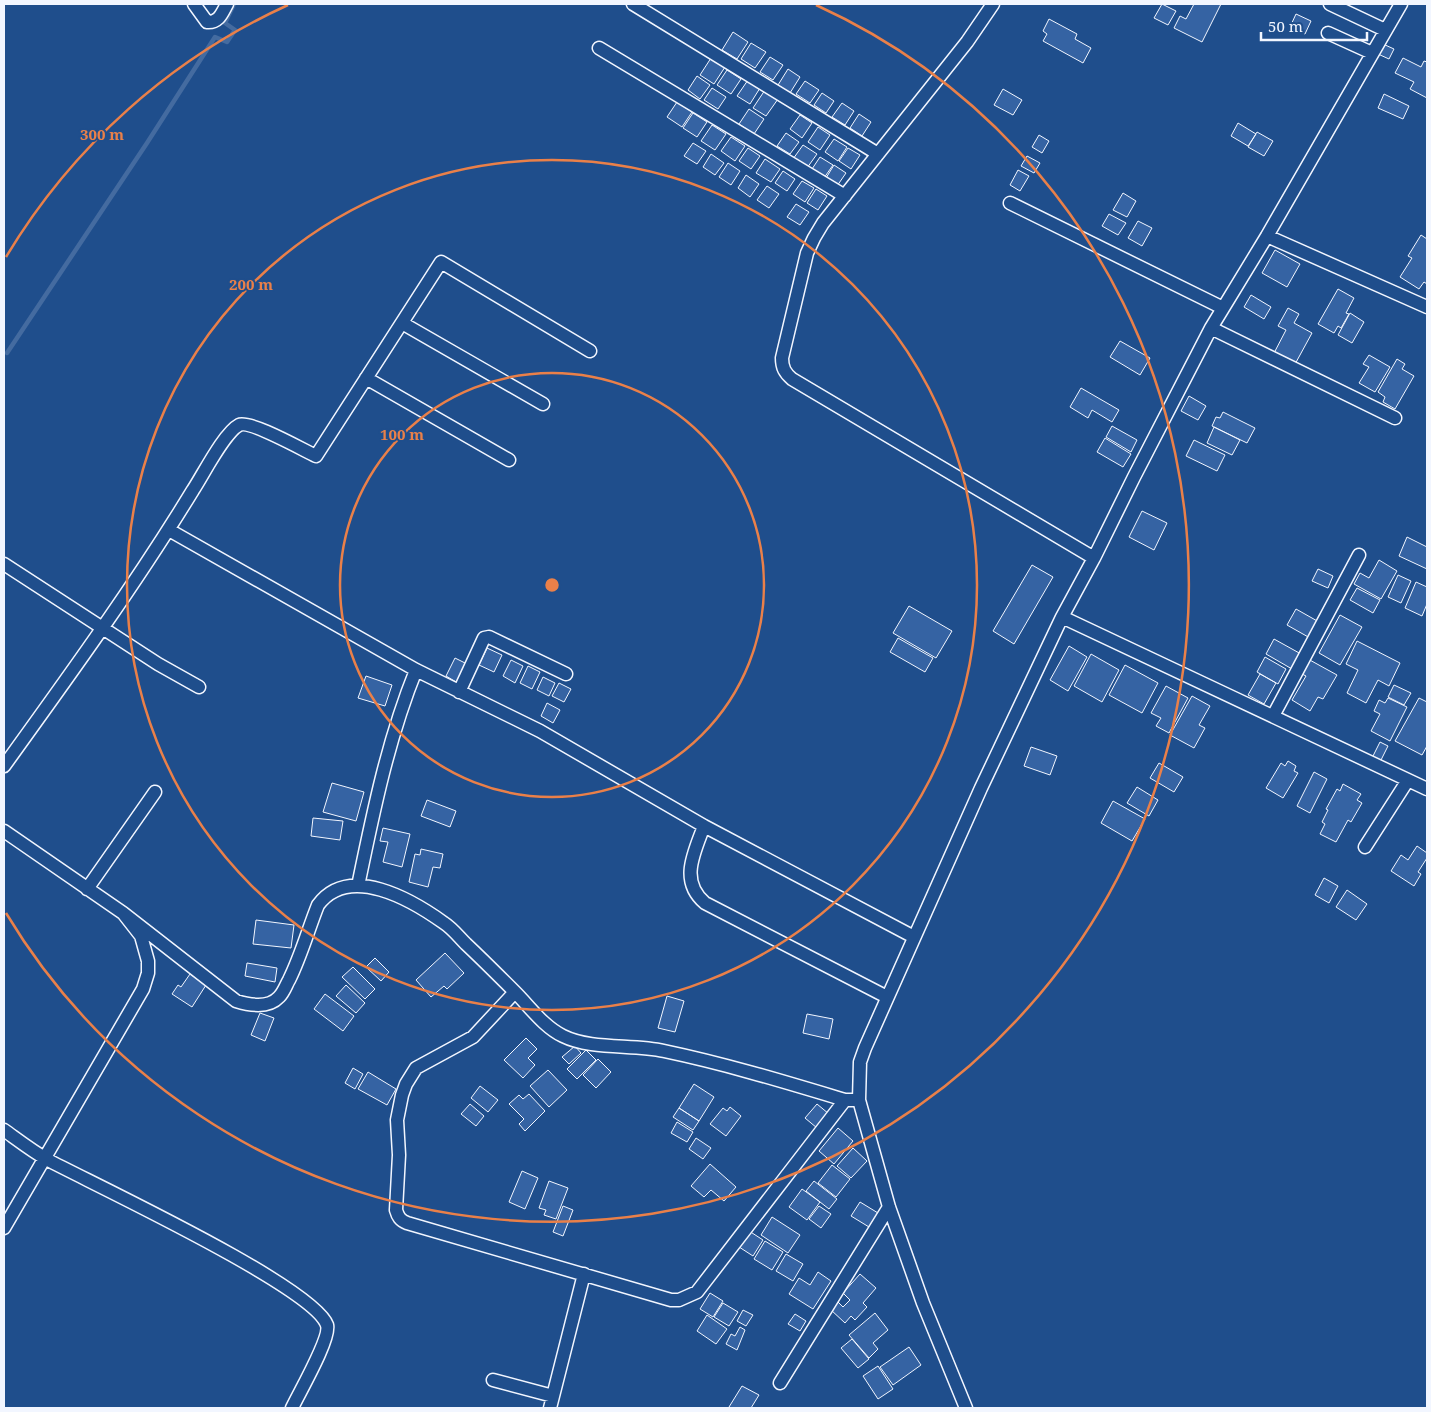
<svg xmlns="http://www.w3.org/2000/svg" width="1431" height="1412" viewBox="0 0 1431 1412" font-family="'Noto Serif',serif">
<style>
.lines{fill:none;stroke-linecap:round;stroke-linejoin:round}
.stream{stroke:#446ba0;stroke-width:4.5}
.building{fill:#3563a3;stroke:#f2f6ff}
.street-casing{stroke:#f2f6ff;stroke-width:15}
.street{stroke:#1f4e8c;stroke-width:12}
.ring{fill:none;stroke:#ea8049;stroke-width:2.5}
.centre{fill:#ea8049;stroke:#1f4e8c;stroke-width:2.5}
.ring-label{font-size:15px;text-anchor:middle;font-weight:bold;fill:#ea8049;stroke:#1f4e8c;stroke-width:4;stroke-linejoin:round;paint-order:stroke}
</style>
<rect width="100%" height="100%" fill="#1f4e8c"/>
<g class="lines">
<path class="stream" d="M7,353L147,143L215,37L227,42L235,30L225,23L234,4"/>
</g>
<path class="building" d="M1162,4L1176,11L1168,25L1154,18Z
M1194,4H1221L1202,42L1174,28L1180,16L1186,19Z
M1296,14L1311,21L1305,34L1290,27Z
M1049,19L1077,34L1075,39L1091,48L1083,63L1043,41L1047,34L1043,31Z
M733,32L748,42L737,59L722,50Z
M751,43L766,52L755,68L741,59Z
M1383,44L1394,49L1389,59L1378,54Z
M770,57L783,65L773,80L760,72Z
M711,58L725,67L714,84L700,75Z
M1403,58L1421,67L1424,61L1427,62V98L1410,89L1414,82L1395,73Z
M788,69L800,77L790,93L778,85Z
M727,70L741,79L731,94L717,85Z
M697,76L710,85L700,99L688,90Z
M748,80L760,88L750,104L737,96Z
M805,81L819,90L810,103L796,94Z
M712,88L726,97L718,109L704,100Z
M1003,89L1022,100L1013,115L994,105Z
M765,90L778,99L766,116L753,108Z
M822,93L834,101L826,113L814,105Z
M1384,94L1409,106L1403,119L1378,108Z
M677,102L692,112L682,127L667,117Z
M842,103L854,111L845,125L832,117Z
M749,109L764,119L754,134L739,124Z
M693,113L707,122L697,137L683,128Z
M859,114L871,122L862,136L850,128Z
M800,115L812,123L802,138L790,129Z
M1238,123L1256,134L1248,146L1231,136Z
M712,125L726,134L715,150L701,141Z
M818,127L830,135L820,150L808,142Z
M1257,132L1273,141L1264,156L1248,147Z
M786,133L799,142L790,154L777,146Z
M1039,135L1049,141L1042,153L1032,147Z
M731,137L745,146L735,161L721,151Z
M834,139L847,147L838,161L825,152Z
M693,143L706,151L697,164L684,156Z
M803,145L817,154L807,168L793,159Z
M748,148L760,156L751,169L739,161Z
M848,148L860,155L851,169L839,161Z
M711,154L724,163L715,175L703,167Z
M1027,156L1040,163L1034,173L1021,166Z
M820,157L833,165L824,178L812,169Z
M765,159L780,169L771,182L756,173Z
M728,163L740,171L731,185L719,177Z
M834,165L846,173L837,186L826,178Z
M1018,170L1029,176L1020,191L1010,185Z
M783,171L795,179L787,191L775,183Z
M746,175L759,184L750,197L738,188Z
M802,181L814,188L805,202L793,194Z
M767,186L779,194L769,208L757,200Z
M816,189L827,196L818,210L807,203Z
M1123,193L1136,201L1127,217L1113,210Z
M796,204L809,212L800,225L787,217Z
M1109,214L1126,223L1118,235L1102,226Z
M1138,221L1152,228L1142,246L1128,238Z
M1421,235L1427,239V284L1424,282L1419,289L1400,277L1412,258L1408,256Z
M1275,250L1300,264L1287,287L1262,273Z
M1338,289L1354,298L1346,313L1349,314L1341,328L1338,326L1334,333L1318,324Z
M1251,295L1271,307L1264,319L1244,307Z
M1288,308L1299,314L1294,323L1312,333L1294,366L1273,355L1286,330L1278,326Z
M1350,313L1364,322L1352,343L1338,335Z
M1120,341L1150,358L1140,375L1110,357Z
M1369,355L1390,367L1375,392L1359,383L1369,367L1363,364Z
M1397,359L1405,364L1402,369L1414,376L1395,409L1383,402L1385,397L1378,392Z
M1081,388L1119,410L1112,422L1092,410L1088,418L1070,407Z
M1189,396L1206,406L1198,420L1181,411Z
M1223,412L1255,428L1247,443L1212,426L1216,417L1220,418Z
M1112,426L1137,440L1131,452L1106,437Z
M1214,427L1240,440L1232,455L1207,443Z
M1105,438L1131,454L1123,467L1097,452Z
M1194,440L1225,455L1217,471L1186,456Z
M1142,511L1167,523L1154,550L1129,537Z
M1407,537L1427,547V569L1399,556Z
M1379,560L1397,571L1381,599L1354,584L1360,573L1369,578Z
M1032,565L1053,577L1014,644L993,631Z
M1318,569L1333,576L1328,588L1312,581Z
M1398,575L1411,581L1401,603L1388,597Z
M1416,582L1427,587V604L1422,616L1405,608Z
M1357,588L1380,600L1373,613L1350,600Z
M909,606L952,631L936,658L893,633Z
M1296,609L1319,622L1310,638L1287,625Z
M1340,615L1362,627L1340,665L1319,653Z
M898,638L933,658L925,672L890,652Z
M1274,639L1301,654L1292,669L1266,654Z
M1357,641L1400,663L1389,686L1378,680L1366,703L1347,693L1358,670L1346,664Z
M1069,646L1087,657L1068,691L1050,680Z
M487,648L502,655L494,672L479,665Z
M1091,654L1119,670L1102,702L1074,686Z
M1265,657L1286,669L1278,684L1257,672Z
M455,658L467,664L458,683L446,676Z
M1308,659L1337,675L1323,699L1318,697L1310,711L1292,700L1306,676L1300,673Z
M511,660L523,666L515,683L503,676Z
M1125,665L1158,683L1142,713L1109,695Z
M528,666L540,672L532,689L520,683Z
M1260,674L1276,683L1264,704L1248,695Z
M366,676L392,685L385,706L358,698Z
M543,677L555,683L549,696L537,690Z
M559,683L571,689L564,702L552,696Z
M1394,685L1411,693L1404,705L1388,697Z
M1166,686L1188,698L1169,733L1156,726L1161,718L1151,713Z
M1192,696L1210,706L1199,725L1205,728L1194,748L1170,735Z
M1388,698L1407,707L1390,741L1371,731L1380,714L1374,711L1379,700L1385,703Z
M1419,698L1427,702V746L1422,755L1395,741Z
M547,703L560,710L553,723L541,716Z
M1380,742L1388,746L1380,762L1372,758Z
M1031,747L1057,756L1050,775L1024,766Z
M1288,761L1296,766L1294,771L1298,773L1283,798L1266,788L1281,763L1285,766Z
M1159,763L1183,777L1174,792L1150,778Z
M1314,772L1327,779L1310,813L1297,806Z
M332,783L364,792L356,821L323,812Z
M1343,784L1361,794L1357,800L1362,803L1351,822L1348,820L1336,842L1320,834L1325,824L1322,822L1328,810L1326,809L1337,789L1340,791Z
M1137,787L1158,800L1149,816L1127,803Z
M427,800L456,811L450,827L421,816Z
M1113,801L1145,819L1132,841L1101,823Z
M313,818L343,821L340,840L311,836Z
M383,828L410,834L402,867L383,862L388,842L380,841Z
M1417,846L1427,853V858L1418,872L1421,874L1414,886L1391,871L1401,855L1408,860Z
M421,849L443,854L440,868L433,867L428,887L409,882L415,854L420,855Z
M1324,878L1338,886L1329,903L1315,895Z
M1347,890L1367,904L1356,920L1336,907Z
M256,920L294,925L291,948L253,944Z
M445,953L464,973L447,989L444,986L431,997L416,980Z
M375,958L389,972L381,981L366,967Z
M247,963L277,968L275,982L245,976Z
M353,967L375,989L365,999L342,977Z
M190,974L206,985L192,1007L172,994L178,985L181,987Z
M346,985L365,1003L356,1013L336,996Z
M325,994L354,1016L343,1031L314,1009Z
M667,996L684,1001L675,1032L658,1028Z
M260,1013L274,1018L265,1041L251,1035Z
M807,1014L833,1019L829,1039L803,1033Z
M526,1038L537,1049L528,1058L535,1065L523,1078L504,1060Z
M575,1046L581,1053L569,1064L562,1057Z
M586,1050L596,1060L577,1079L567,1069Z
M598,1059L611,1072L596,1088L583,1075Z
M353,1068L363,1074L355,1089L345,1083Z
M548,1070L567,1090L549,1107L530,1086Z
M368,1072L396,1089L387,1105L358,1089Z
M694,1084L714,1097L699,1121L679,1108Z
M480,1086L498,1100L488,1112L471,1098Z
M529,1094L545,1111L525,1131L519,1124L524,1119L509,1104L519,1095L523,1099Z
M470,1104L484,1116L476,1126L461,1114Z
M817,1104L829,1114L817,1128L805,1118Z
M730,1107L741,1116L726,1136L710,1124L723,1108L727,1111Z
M679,1108L699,1121L693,1130L673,1117Z
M677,1122L693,1132L687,1142L671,1133Z
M838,1128L853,1141L834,1164L819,1151Z
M696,1138L711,1148L703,1159L689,1149Z
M853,1148L867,1161L851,1178L837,1166Z
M710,1164L736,1187L724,1201L711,1190L704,1197L691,1186Z
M832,1165L850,1179L836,1197L818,1183Z
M522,1171L538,1178L525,1209L509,1202Z
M549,1181L568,1188L556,1219L544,1215L546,1210L539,1208Z
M814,1181L837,1199L829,1209L806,1191Z
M802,1189L820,1202L807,1220L789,1207Z
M860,1202L878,1213L869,1227L851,1216Z
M563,1206L573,1210L563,1236L553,1232Z
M819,1206L831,1214L821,1228L809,1219Z
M772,1217L800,1235L788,1253L761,1235Z
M746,1229L763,1240L753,1256L736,1245Z
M765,1241L783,1252L772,1270L754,1259Z
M786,1254L803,1264L793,1281L776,1271Z
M818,1272L831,1281L813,1309L789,1294L799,1278L810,1285Z
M860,1274L876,1288L863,1303L867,1307L855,1320L851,1316L845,1323L830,1309L838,1302L843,1307L850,1300L843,1293Z
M710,1293L723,1301L713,1317L700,1309Z
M723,1303L738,1312L729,1326L714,1317Z
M743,1310L753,1315L746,1326L737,1321Z
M875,1313L888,1330L873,1343L878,1349L869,1358L849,1335Z
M795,1314L806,1321L800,1331L788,1324Z
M707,1315L727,1329L716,1344L697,1331Z
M740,1327L745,1330L737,1350L726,1344L731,1334L735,1336Z
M852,1339L869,1359L858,1368L841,1348Z
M909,1347L921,1365L893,1385L880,1367Z
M878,1366L893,1389L878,1399L863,1376Z
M742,1386L759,1395L751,1408H731L729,1407Z"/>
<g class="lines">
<g class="street-casing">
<path id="street" d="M194,4L207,22C219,23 222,13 227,4
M633,4L878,154
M993,4L967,42L823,223L814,238L807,253L782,358C782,368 785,373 792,379L1094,558
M1330,4L1385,30
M1328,33L1372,53
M599,48L845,196
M1010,203L1223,308
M1267,236L1427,307
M402,323L543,404
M1211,328L1395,418
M366,378L509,460
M169,530L416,670L540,731L704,826L914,937
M4,564L158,664L199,687
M1062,617L1427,789
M459,692L484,638L489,637L566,674
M1273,716L1359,555
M4,766C69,676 135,585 193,490C203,475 224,433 239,425C250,420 303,450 316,456L441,262L590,351
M704,826C694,853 679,881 705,903L887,997
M4,831L123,913L141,936L148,961V973L143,989L4,1228
M1365,847L1408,780
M358,886C373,813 388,739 416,670
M87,889L155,792
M123,913L236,1001C249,1005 268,1009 279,997C284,992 286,985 289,980C301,956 308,930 318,905C349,863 412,900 444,923C452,928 459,937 466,944C483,960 499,976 515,992
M845,1100C785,1082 726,1064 664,1051C633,1044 591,1050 563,1036C544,1027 530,1007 515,992L473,1037L416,1068L406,1084L402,1095L397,1120L399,1155L396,1210C398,1217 400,1220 407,1223L671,1300H679L697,1292L845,1100H859
M4,1130C18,1140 32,1151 48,1160C93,1184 314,1287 327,1325C331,1338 299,1393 292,1408
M493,1380L553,1396
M780,1383L889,1207
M550,1408L584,1274
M966,1408L923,1303L889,1207L859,1100L860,1062L865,1048L981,788L1062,617L1094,558L1134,477L1211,328L1267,236L1401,4"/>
</g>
<use href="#street" class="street"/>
</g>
<g class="ring">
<circle cx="552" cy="585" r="212"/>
<circle cx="552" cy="585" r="425"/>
<path d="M6 257A637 637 0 0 1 288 5M816 5A637 637 0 1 1 6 913"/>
</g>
<circle cx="552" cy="585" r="8" class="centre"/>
<g class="ring-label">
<text x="102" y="140">300 m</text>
<text x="251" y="290">200 m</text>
<text x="402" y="440">100 m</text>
</g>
<rect width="1431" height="1412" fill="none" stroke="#f2f6ff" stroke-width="10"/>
<path d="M1261 32v8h106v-8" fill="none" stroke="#f2f6ff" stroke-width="2.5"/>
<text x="1268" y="32" font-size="15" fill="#f2f6ff" stroke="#1f4e8c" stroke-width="4" paint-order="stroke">50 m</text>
</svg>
